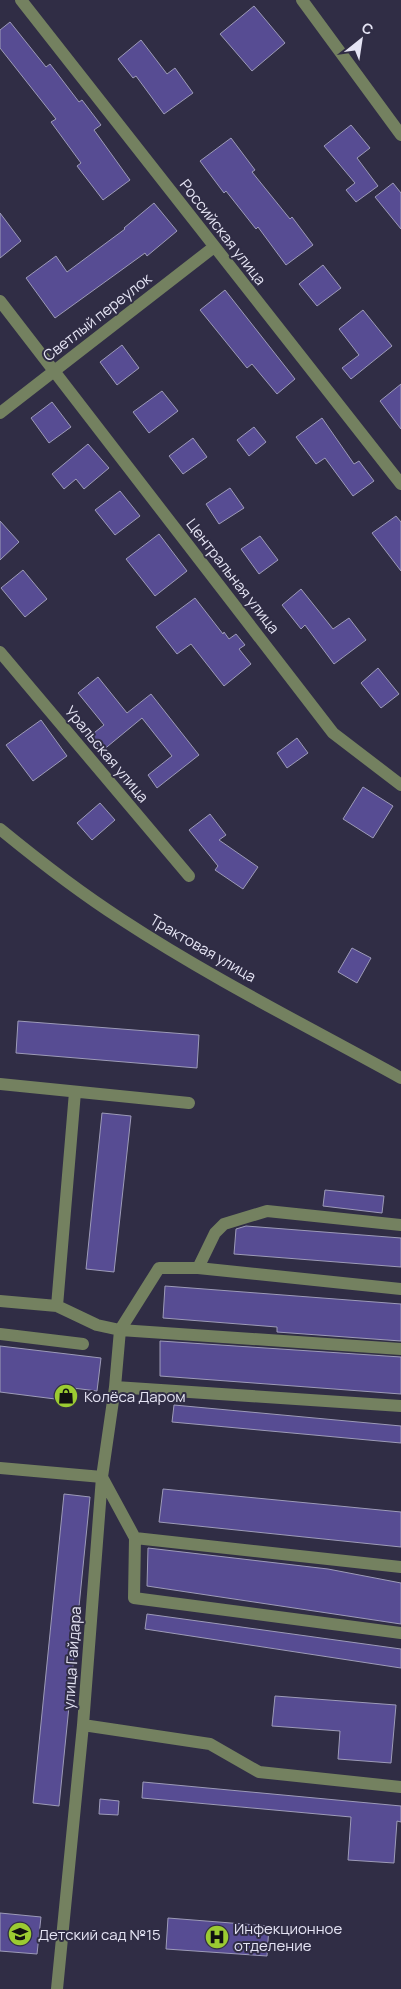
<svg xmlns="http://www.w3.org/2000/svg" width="401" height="1989" viewBox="0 0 401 1989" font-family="Manrope,sans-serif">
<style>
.building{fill:#574c93;stroke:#9d9bb8}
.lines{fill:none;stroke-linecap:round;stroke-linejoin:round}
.minor{stroke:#748160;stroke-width:12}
.labels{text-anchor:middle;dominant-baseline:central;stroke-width:4;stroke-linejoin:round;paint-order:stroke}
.street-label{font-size:15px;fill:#e5e4f4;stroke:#302d45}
.poi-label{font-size:15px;fill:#e5e4f4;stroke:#302d45;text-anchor:start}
</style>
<rect width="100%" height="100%" fill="#302d45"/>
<path class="building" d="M254,6L285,43L252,71L220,34Z
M10,22L46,67L50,64L79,102L82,100L101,125L94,130L130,180L103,200L77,166L81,163L51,122L56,119L0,48V30Z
M141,40L167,74L175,68L193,93L164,114L136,76L133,78L118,59Z
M351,125L370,148L357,158L378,186L356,202L346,190L355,183L324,146Z
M231,138L255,170L252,172L290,219L292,217L313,245L286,265L258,227L256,229L226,191L224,193L200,161Z
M393,183L401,193V229L375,197Z
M154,203L177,231L147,256L145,253L55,318L26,278L56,256L67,272L125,229L124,228Z
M0,213L21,241L0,258Z
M323,265L341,288L317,306L299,284Z
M225,290L295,379L277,394L252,364L247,368L200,310Z
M363,310L392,346L351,379L342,368L359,355L339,329Z
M122,345L139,368L117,385L100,362Z
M401,384V429L380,401Z
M162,391L178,411L149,433L133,412Z
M52,402L71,427L49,443L31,418Z
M322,418L354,464L359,461L374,481L353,496L325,458L316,464L296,437Z
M254,427L266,442L249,456L237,440Z
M193,438L207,457L183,474L169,456Z
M88,444L109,468L84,489L76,479L64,489L52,474Z
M230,488L244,508L219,524L206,504Z
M120,491L140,516L115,535L95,510Z
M396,516L401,522V571L372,533Z
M0,521L19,542L0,560Z
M159,534L187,571L155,596L126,559Z
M260,536L278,560L259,574L241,549Z
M23,570L47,599L25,617L1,588Z
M301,589L333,629L349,618L366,640L334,664L305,625L301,629L282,605Z
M195,598L223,634L224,632L229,639L236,634L245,645L239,649L251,664L224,686L191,644L177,654L156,627Z
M378,668L399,694L381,708L361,683Z
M98,677L127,713L151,694L199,755L157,788L148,775L172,756L142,718L102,751L90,736L104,725L78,693Z
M41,720L67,756L33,781L6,745Z
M297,738L308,753L287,768L277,753Z
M363,787L393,806L373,838L343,819Z
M100,803L115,820L92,840L77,823Z
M210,814L226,835L219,840L258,867L243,889L215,870L218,866L189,830Z
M352,948L371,958L357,983L338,972Z
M18,1021L199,1035L197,1068L16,1053Z
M102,1113L131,1116L114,1272L86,1269Z
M325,1190L384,1196L382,1213L323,1206Z
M246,1226L401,1238V1267L234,1254L236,1229Z
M165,1286L401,1304V1341L277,1332V1327L163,1318Z
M160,1341L401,1357V1394L160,1376Z
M0,1346L101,1358L97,1391L73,1388L71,1401L0,1392Z
M174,1405L401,1426V1443L172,1422Z
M163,1489L401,1512V1547L159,1522Z
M64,1494L90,1497L59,1806L33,1803Z
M148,1548L328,1569L401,1583V1624L147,1586Z
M147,1614L401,1649V1668L145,1629Z
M275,1696L396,1705L391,1763L338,1759L340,1731L272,1726Z
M143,1782L401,1806V1822L397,1821L394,1863L348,1860L351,1817L142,1798Z
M100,1799L119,1801L118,1815L99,1814Z
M0,1913L41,1917L37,1954L0,1951Z
M168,1918L269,1926L267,1956L166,1949Z"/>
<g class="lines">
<path class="minor" d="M21,0L401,484
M302,0L401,135
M0,301L333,733L401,785
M0,413L214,247
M0,652L189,876
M0,829C39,861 79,892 121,919C211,978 307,1026 401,1078
M0,1084L189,1103
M198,1268L215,1233L224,1224L267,1211L401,1225
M0,1301L57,1306L75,1092
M57,1306L97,1325L120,1330L401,1349
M0,1334L83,1344
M115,1387L401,1406
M0,1468L102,1477L135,1538L134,1598L401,1633
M135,1538L401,1567
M83,1725L210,1744L259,1772L401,1787
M57,1989L83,1725L102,1477L115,1387L120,1330L159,1268H198L401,1289"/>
</g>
<defs>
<g id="shop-disc" transform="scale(1.25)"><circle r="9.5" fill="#9bcb32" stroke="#302d45"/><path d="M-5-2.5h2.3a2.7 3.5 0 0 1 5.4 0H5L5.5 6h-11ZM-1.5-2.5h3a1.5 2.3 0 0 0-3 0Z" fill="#111"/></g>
<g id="school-disc" transform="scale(1.25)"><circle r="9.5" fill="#9bcb32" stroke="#302d45"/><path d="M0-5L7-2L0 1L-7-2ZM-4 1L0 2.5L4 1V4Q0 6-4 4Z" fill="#111"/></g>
<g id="hospital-disc" transform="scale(1.25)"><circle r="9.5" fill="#9bcb32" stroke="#302d45"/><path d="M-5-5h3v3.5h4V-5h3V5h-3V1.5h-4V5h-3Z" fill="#111"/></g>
</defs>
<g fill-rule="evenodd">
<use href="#shop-disc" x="66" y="1396"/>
<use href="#school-disc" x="20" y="1934"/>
<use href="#hospital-disc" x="217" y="1937"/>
</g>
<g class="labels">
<g class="street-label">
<text transform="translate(223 232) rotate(52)">Российская улица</text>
<text transform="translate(97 317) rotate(-38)">Светлый переулок</text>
<text transform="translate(233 576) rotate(52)">Центральная улица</text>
<text transform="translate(107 754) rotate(50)">Уральская улица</text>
<text transform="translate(203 948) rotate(30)">Трактовая улица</text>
<text transform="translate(72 1658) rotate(-86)">улица Гайдара</text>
</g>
<g class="poi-label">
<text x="84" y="1396">Колёса Даром</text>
<text x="234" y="1928">Инфекционное<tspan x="234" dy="17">отделение</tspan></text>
<text x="38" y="1934">Детский сад №15</text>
</g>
</g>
<g transform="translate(361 40) rotate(30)" stroke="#302d45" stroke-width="4" paint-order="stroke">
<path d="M0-4L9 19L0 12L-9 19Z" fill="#e5e4f4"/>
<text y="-8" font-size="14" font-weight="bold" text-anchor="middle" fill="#e5e4f4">С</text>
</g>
</svg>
